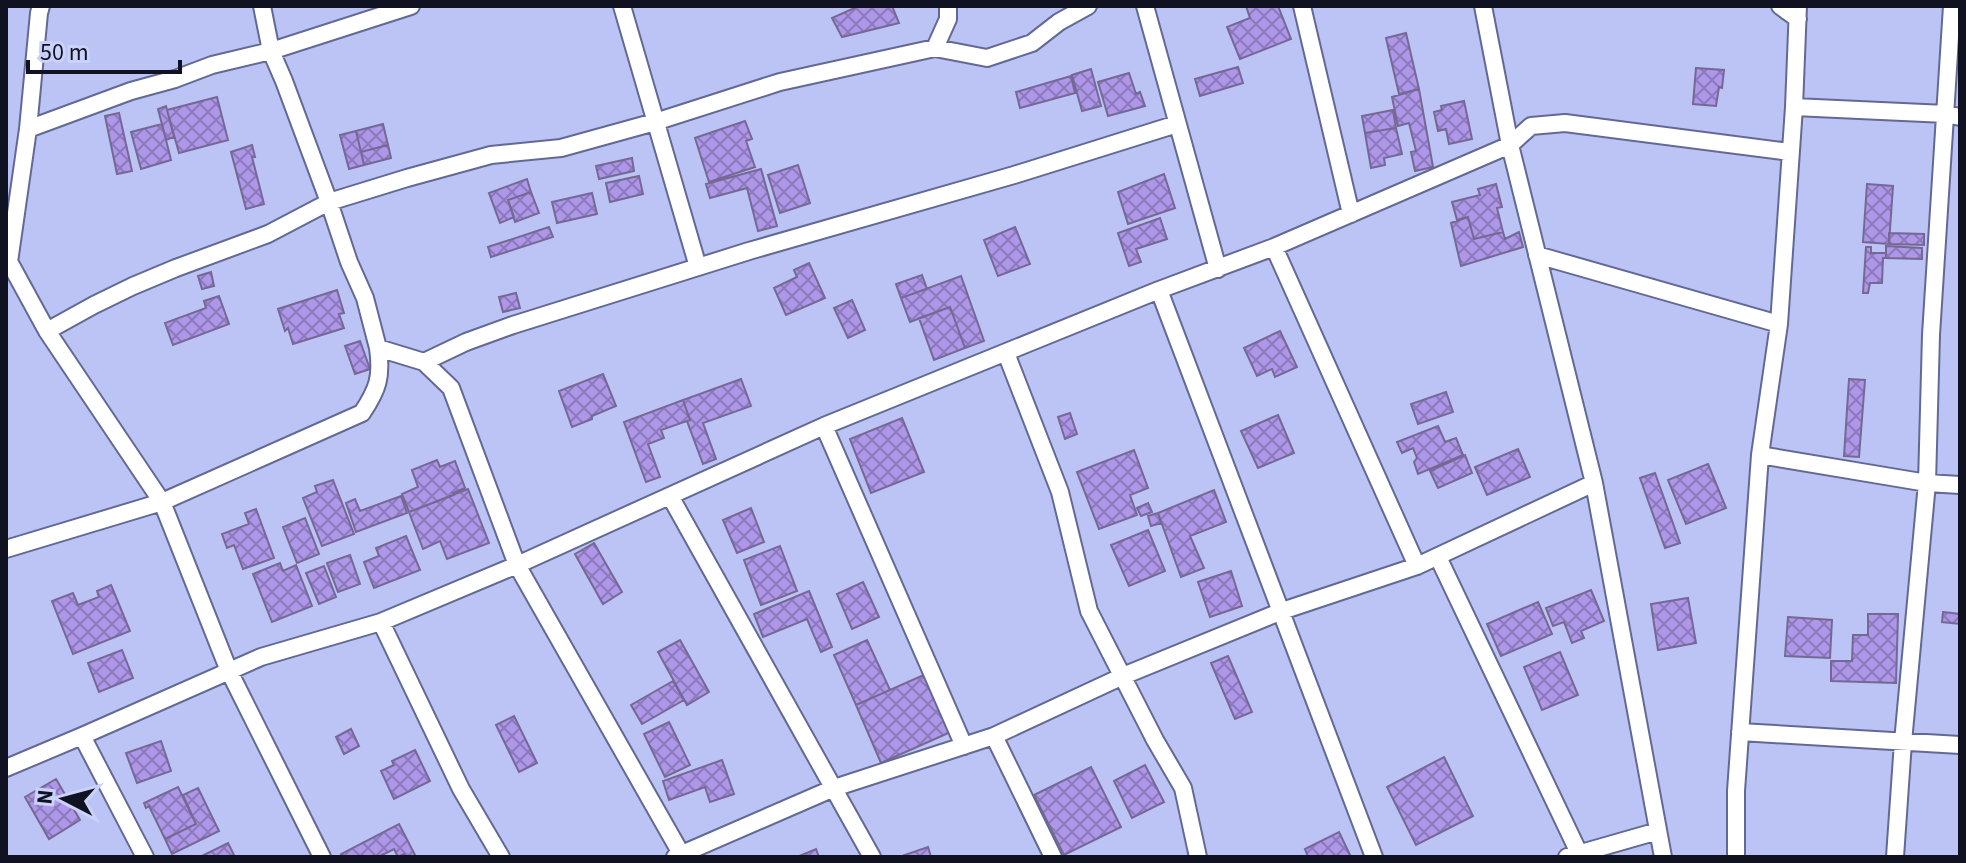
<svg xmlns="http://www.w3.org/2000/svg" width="1966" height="863" viewBox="0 0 1966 863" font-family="'Source Sans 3',sans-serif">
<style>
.building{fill:url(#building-cross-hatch);stroke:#756894;stroke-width:2}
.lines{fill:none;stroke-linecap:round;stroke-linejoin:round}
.minor-casing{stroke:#626994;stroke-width:20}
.minor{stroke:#fff;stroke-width:16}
</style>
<defs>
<pattern id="building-cross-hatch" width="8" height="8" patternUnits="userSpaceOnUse" patternTransform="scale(2)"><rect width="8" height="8" fill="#ae96e8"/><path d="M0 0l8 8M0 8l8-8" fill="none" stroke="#8c79bc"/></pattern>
</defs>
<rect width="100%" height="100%" fill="#bbc4f4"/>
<path class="building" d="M859,6H892L899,23L842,37L832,18Z
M1246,6H1278L1291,39L1240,59L1227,27L1250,18Z
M1406,33L1419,89L1399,94L1386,38Z
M1238,67L1243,83L1200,96L1195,79Z
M1696,68L1724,70L1722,88L1719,87L1716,106L1693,104Z
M1091,69L1101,106L1082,111L1072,75Z
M1129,73L1136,94L1140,92L1145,106L1108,116L1098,82Z
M1071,76L1075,93L1020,108L1016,92Z
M1419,89L1433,167L1415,171L1411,152L1416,151L1409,123L1398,126L1392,97Z
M217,97L228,140L179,153L167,110Z
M1464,101L1472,139L1449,144L1446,129L1438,131L1434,112L1442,110L1441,106Z
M166,106L174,137L166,140L158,109Z
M1393,110L1396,128L1365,133L1362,116Z
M119,113L132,171L117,174L105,116Z
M745,121L752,139L746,141L755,167L709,182L695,138Z
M162,124L171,160L141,169L131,132Z
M383,124L388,145L361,152L356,131Z
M1396,128L1402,154L1384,158L1385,165L1371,168L1365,133Z
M356,131L364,165L349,169L340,135Z
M252,145L255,157H252L264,204L246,209L231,152Z
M388,145L391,158L364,165L361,152Z
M632,158L634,171L599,179L596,166Z
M798,165L810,203L780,213L768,175Z
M761,169L777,226L758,231L747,188L710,198L706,184Z
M1164,174L1175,208L1128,224L1118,192Z
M639,176L643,194L610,202L606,183Z
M527,179L531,192L508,200L514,217L500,223L489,193Z
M1496,184L1502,207L1497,208L1503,232L1474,239L1468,217L1457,220L1452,202L1480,195L1478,189Z
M1867,184L1893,186L1889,244L1863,242Z
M531,192L539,213L515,222L508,200Z
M592,193L597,214L557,223L552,202Z
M1468,217L1474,239L1503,232L1505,239L1519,232L1523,247L1461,266L1451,223Z
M1160,218L1167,239L1136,249L1141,262L1129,266L1118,233Z
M549,227L553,237L491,257L488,247Z
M1015,227L1030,264L998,276L984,240Z
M1889,233L1924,234V245L1889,244Z
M1886,246L1922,248V259L1886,258Z
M1866,247H1871V253H1886V258H1883L1882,283H1870L1868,293H1863Z
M809,263L825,298L786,315L774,288L797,277L794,270Z
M211,272L214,286L202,289L198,276Z
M922,275L927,289L901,298L896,284Z
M961,276L984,341L965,348L950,307L910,322L901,298Z
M337,290L344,313L339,314L344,328L293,344L288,328L285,331L278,309Z
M516,293L520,308L503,312L499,297Z
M219,296L229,324L173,345L165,323L206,308L204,301Z
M852,300L865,330L848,338L834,308Z
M950,307L965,348L934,360L919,318Z
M1280,331L1297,367L1275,377L1272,369L1257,376L1244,348Z
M360,341L370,369L355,374L345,346Z
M603,374L616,406L592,416V419L572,427L559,391Z
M741,379L751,406L703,423L716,459L703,464L687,421L690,420L683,400Z
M1849,379L1865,380L1859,457L1844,456Z
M1446,392L1453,412L1418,424L1411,404Z
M683,400L690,420L661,430L664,438L648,444L660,477L646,482L624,422Z
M1070,413L1077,434L1065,439L1058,417Z
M1278,415L1294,453L1258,468L1241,431Z
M902,418L924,472L871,493L850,439Z
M1438,426L1445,442L1456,438L1463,455L1418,474L1414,462L1417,458L1413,448L1402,453L1397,442Z
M1518,449L1530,477L1487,495L1475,467Z
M1134,450L1148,488L1130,495L1137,515L1099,529L1077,472Z
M1465,455L1472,473L1438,488L1430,471Z
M437,460L440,467L455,461L465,488L453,493L454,495L409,512L402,494L418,487L412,470Z
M1708,464L1726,508L1686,524L1668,480Z
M1655,473L1680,543L1665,548L1640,478Z
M333,480L354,534L322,546L303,498L317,492L315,486Z
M468,489L489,543L447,559L440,541L423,549L409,512Z
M1214,490L1226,522L1190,536L1204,568L1181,577L1158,513Z
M401,496L407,513L356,532L346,503L355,499L360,511Z
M1148,503L1152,512L1141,516L1137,508Z
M751,508L764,542L737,553L723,520Z
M256,509L274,558L243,569L234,545L227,548L222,534L249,524L245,513Z
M1158,513L1161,523L1151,526L1148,516Z
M305,518L319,554L297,563L283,527Z
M1148,530L1165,571L1129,586L1111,545Z
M406,536L420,570L374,588L364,562L379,556L376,548Z
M594,543L622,592L603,604L575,554Z
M780,546L797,591L761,605L744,560Z
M350,555L360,584L338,592L327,563Z
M280,563L283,571L296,565L312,606L272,622L253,574Z
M324,566L336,597L319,604L306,573Z
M1231,571L1242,606L1210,617L1198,582Z
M863,582L879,617L852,629L837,594Z
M111,585L130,631L73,654L52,601L73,593L78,605L99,597L97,591Z
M1591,590L1604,621L1581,631L1584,638L1572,643L1564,622L1553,626L1546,608Z
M809,591L832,647L821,652L807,619L763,637L754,614Z
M1688,598L1696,643L1658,650L1651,604Z
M1538,602L1552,634L1501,656L1487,624Z
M1943,612L1960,614V624L1942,622Z
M1868,614H1898L1896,683L1831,681V661H1852L1853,635H1868Z
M1788,617L1832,620L1830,658L1785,656Z
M680,640L709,692L687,705L658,652Z
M867,640L890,690L856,705L834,655Z
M122,650L133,678L99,692L88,663Z
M1560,652L1578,695L1542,710L1524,667Z
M1228,656L1252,712L1235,719L1211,663Z
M928,673L953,731L881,763L856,705Z
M673,681L684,700L642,724L631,705Z
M514,716L537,763L519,772L496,725Z
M669,722L690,765L665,777L644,734Z
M351,729L359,746L344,754L336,737Z
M161,741L171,771L137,783L126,753Z
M415,750L430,781L394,799L381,771L394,765L392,761Z
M1444,757L1473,816L1416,845L1387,787Z
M722,760L734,794L710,802L705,787L669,800L663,781Z
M1145,765L1164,802L1132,818L1114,781Z
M1091,767L1121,827L1064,855L1034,795Z
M56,779L80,820L49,839L25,797Z
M178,787L196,824L165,839L149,806L146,808L144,803Z
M198,788L219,831L172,854L165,839L196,824L183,795Z
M399,824L416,857H406L404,854L398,857L394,849L378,857H343L341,854Z
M1339,832L1351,857H1308L1305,849Z
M228,843L235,857H200Z
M928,847L931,857H902V856Z
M816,849L819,857H797Z"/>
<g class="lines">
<g class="minor-casing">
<path id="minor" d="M262,6L271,51L284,81L329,202L407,178L491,155L561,148L655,122L780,82L935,48L987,58L1032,43L1059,22L1088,6
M622,6L698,267
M1145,6L1218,269
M1302,6L1351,214
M1483,6L1510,145L1594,483L1663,857
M1780,6L1798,19
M935,48L948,19V6
M1794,107L1946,114L1960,117
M28,129L131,91L175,79L212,65L271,51L411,6
M1274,247L1417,566
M1537,255L1779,324
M6,256L47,331L162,502L229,671L322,857
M9,262L28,129L39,13L41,6
M1159,290L1274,247L1510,145L1531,126L1565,123L1790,152
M47,331L94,305L133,286L176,268L268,234L329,202L349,262L365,298L378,348
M1006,353L1060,492L1089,611L1155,740L1183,788L1198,857
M424,362L451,388L517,565L683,857
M824,426L964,746
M1760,455L1927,483L1960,485
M670,496L872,857
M6,549L162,502L362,413C378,389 382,377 378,348L424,362L466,342L513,325L749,251L1014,175L1177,124
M1438,557L1579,853
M381,622L461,789L501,857
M1740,732L1960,745
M82,736L145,857
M994,736L1053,857
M6,768L82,736L261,657L381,622L517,565L824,426L1159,290L1374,857
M675,857L834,788L994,736L1123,676L1282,611L1417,566L1594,483
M1567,857L1658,831
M1736,857V791L1760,455L1779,324L1794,107L1798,6
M1895,857L1903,742L1927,483L1931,335L1952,6"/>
</g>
<use href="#minor" class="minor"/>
</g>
<rect width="1966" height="863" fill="none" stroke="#101222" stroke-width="16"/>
<g transform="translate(64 799) rotate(276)" stroke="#cad2f9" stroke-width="6" paint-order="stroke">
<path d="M0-6L14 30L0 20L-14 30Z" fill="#101222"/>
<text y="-12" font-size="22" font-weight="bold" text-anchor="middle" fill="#101222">N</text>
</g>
<path d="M28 60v12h152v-12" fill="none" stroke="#101222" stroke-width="4"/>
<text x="40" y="60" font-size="24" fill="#101222" stroke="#cad2f9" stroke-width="6" paint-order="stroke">50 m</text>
</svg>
